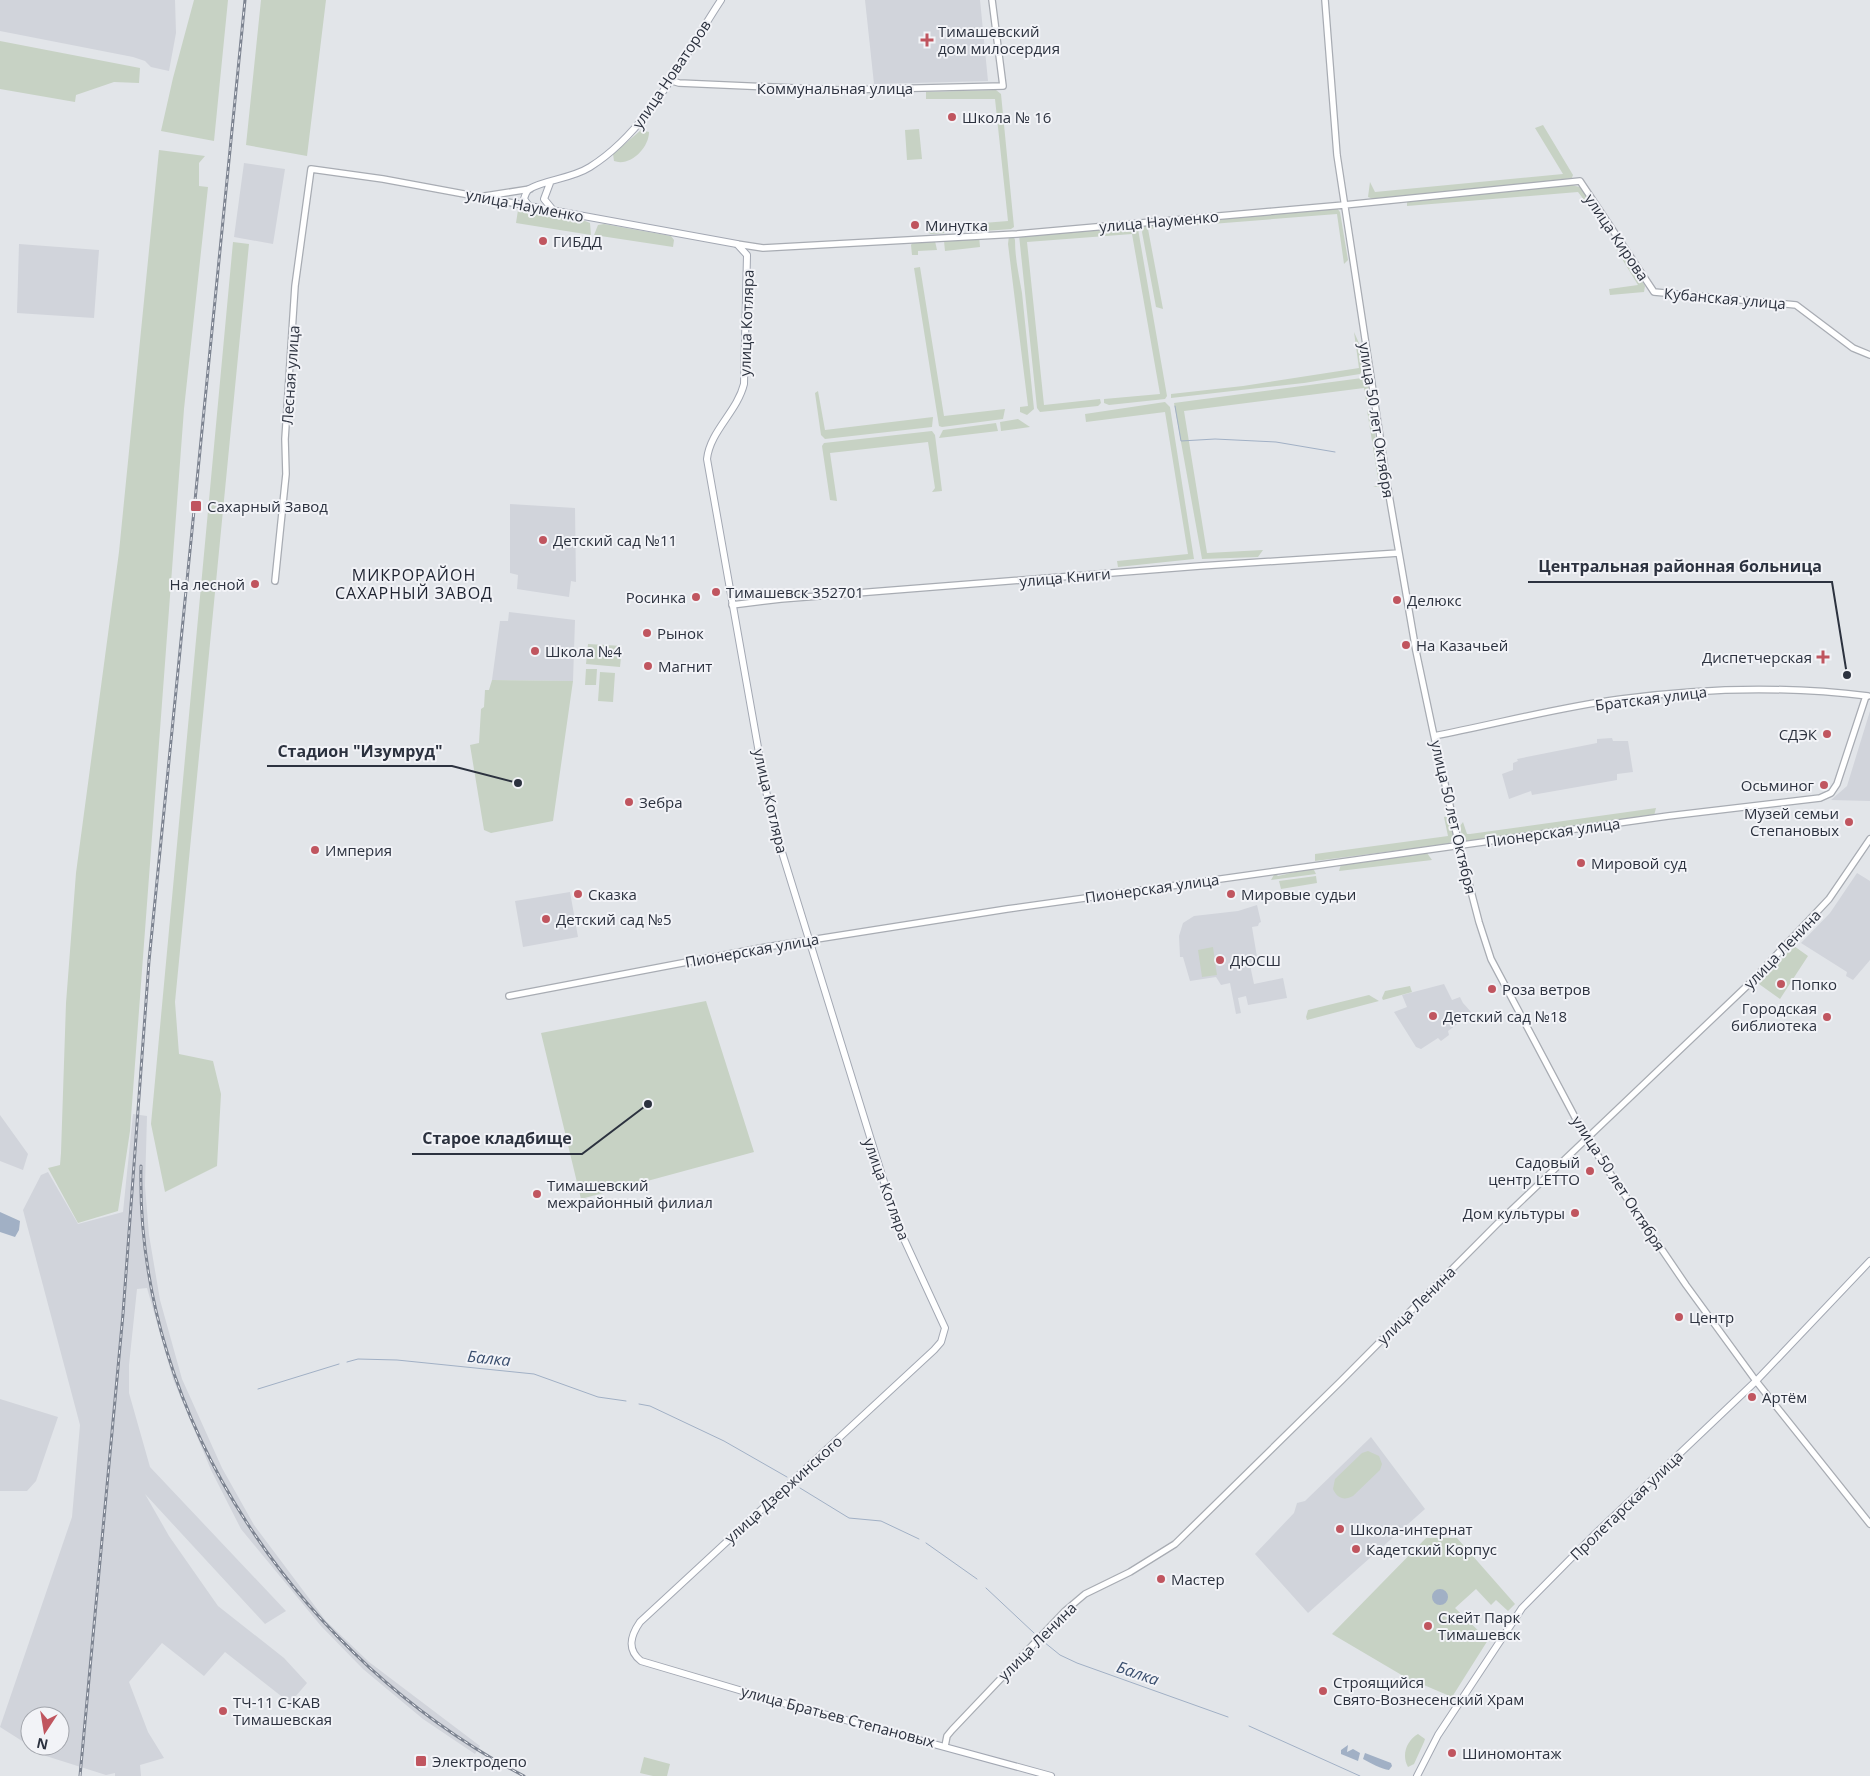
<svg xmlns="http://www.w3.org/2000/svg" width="1870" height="1776" viewBox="0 0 1870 1776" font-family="'Open Sans',sans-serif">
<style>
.built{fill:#d1d4db}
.green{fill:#c7d2c4}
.water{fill:#a1b0c5}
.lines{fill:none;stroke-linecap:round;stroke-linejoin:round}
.stream{stroke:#a1b0c5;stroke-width:1}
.secondary-casing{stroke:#a8acb3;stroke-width:8}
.primary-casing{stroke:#a3a8b3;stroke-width:8}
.secondary{stroke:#fff;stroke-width:5.5}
.primary{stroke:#fff;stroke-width:6}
.rail-casing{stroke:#7d8491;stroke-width:3}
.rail{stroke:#f2f3f7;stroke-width:1;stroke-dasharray:4;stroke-linecap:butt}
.poi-dot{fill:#c0555f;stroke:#f2f3f7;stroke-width:2}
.labels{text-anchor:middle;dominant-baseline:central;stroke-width:4;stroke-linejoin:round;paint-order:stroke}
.poi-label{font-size:15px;fill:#2c323f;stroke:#f2f3f7;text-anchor:start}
.street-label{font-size:15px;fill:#2c323f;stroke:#f2f3f7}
.neighbourhood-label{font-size:16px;letter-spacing:1px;fill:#1e2330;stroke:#f2f3f7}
.water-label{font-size:16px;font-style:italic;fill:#3a4f6f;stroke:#f2f3f7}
.leader{fill:none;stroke:#2c323f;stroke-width:2}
.callout-dot{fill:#2c323f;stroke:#f2f3f7;stroke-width:2}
.callout-label{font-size:16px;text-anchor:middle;font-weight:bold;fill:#2c323f;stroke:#f2f3f7;stroke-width:4;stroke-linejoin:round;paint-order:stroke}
</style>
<rect width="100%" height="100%" fill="#e2e5e9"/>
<path class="built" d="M0,0H175L176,33L169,71L151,67L145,61L133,57L0,31Z
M865,0H980L988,81L874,84Z
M244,163L285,169L273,244L234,237Z
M19,244L99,250L94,318L17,313Z
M510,504L575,508L576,582L571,581L569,597L517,589L518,575L510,573Z
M509,612L575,620L573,681L492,680L500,621H508Z
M1870,711V801L1831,800L1847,786Z
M1612,738L1613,741H1628L1633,772L1617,774V780L1532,795L1531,791L1509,799L1502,774L1513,770V763L1518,761L1517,759L1597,743V739Z
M1857,873L1870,881V960L1853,980L1846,976L1847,972L1801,943L1830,913Z
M570,892L578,937L523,947L515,901Z
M1257,905L1261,922L1259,923L1258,926L1252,927L1258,963L1250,965L1254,984L1283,978L1287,998L1248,1005L1246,996L1238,998L1241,1013L1236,1014L1230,983L1221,985L1216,977L1190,981L1183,957H1180L1179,936L1183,923L1194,916L1238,911Z
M1444,984L1452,1000L1460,997L1463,1003L1472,1013L1448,1031L1449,1035L1441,1041L1438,1038L1421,1049L1416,1047L1394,1012L1407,1007L1402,995Z
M133,1114L147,1116L145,1186L149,1235L160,1300L182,1379L222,1468L254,1525L326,1621L369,1662L480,1746L475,1754L423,1719L363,1669L321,1626L241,1529L211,1470L173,1379L147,1288L137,1289L129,1365V1393L150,1467L286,1611L265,1624L145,1494L169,1536L218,1606L284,1658L307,1683L290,1703L225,1652L204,1676L162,1643L129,1682L148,1732L164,1758L140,1765L141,1776H115V1773L106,1775L46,1756L30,1746H60V1716H30V1746L0,1727L72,1517L80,1425L23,1210L41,1175L48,1172L78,1224L123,1212Z
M0,1115L28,1154L23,1170L0,1161Z
M0,1399L58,1417L36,1481L27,1491H0Z
M1371,1437L1425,1509L1308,1613L1255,1554L1294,1513L1297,1503L1305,1501Z"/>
<path class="green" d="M194,0H228L214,141L161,131L173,78Z
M261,0H326L307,156L246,145Z
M0,41L140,68L139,83L114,82L76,95L75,102L0,89Z
M996,90L1001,94L1014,227L1011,229L972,232L971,224L1008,221L995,99H926V92Z
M1543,125L1573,175L1571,180L1373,199L1368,197L1370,182L1375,192L1563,174L1535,128Z
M919,129L922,159L907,160L905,130Z
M641,130L649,132C649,148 630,167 614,161L613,154Z
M159,150L205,156L199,163V186L208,187L184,409L130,1131L118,1211L78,1223L48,1168L60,1165L61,1153L66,1003L76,873L119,552Z
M1571,185L1580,187L1591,202L1590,204L1588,205L1578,192L1407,206V201Z
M1337,208L1340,212L1348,260L1344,264L1337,214L1148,229L1163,309L1156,307L1142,232L1144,226Z
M518,210L585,221L590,223L591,235L516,223Z
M604,224L671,236L674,240L673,247L594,235L598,225Z
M949,226L948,233L931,234L926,232L927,226Z
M1136,226L1138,229L1167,396L1165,399L1109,405L1104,403V399L1160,394L1132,234L1027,242L1044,405L1100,399L1101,403L1098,406L1040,412L1037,408L1019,235Z
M979,236L980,247L945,251L944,241Z
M1009,236L1014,237L1015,240C1015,259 1019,275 1022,293C1026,332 1030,371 1034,409L1027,415L1020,412V407L1028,406L1008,244Z
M935,241L937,250L918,251V255H912L911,245L913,242Z
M233,242L249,244L175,1002L179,1054L213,1061L221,1094L217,1166L165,1192L151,1124Z
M1620,247L1645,286L1644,292L1610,295L1609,289L1638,285L1616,249Z
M920,267L944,416L1005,409L1003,419L942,427L939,426L914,268Z
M1354,332L1362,350L1365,367L1360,374L1304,383L1171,398V394L1243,386L1359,368Z
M1362,378L1368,381L1369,402L1367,406L1364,388L1184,411L1207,553L1263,550L1258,557L1202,559L1174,403Z
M818,391L825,430L933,417L932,427L825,439L821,435L815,393Z
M1165,402L1170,407L1194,559L1118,567L1117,561L1188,554L1165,412L1086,422L1085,414Z
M1367,410L1372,413L1383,487H1373L1379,485Z
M1018,419L1030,427L1001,431L1000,422Z
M996,423L998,431L939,438L943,430Z
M932,431L935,435L942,491L932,492L935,488L928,442L830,453L837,501L830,500L822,446L824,443Z
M588,644L622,646L620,667L586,664Z
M586,669H597L596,685H585Z
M600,672L615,673L613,702L598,701Z
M492,680L573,681L553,821L491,833L484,830L470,745L479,743L481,709L484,707L485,690H489Z
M1656,808L1654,816L1466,842L1463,841L1460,826L1463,822L1467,834H1470Z
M1448,816L1455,838L1448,844L1315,861V854L1448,836L1444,817Z
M1427,853L1432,860L1339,871L1341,864Z
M1308,869L1314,870L1316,874L1271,880L1275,873L1278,876Z
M1316,876L1317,883L1281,889L1279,881Z
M1794,946L1808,956L1780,999L1759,984Z
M1213,947L1217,975L1202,977L1198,950Z
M1410,986L1412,992L1383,1000L1382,998L1385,991Z
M1369,995L1379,1001L1307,1020L1306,1017L1308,1010Z
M706,1001L754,1152L581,1199L541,1033Z
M1368,1451L1379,1456L1382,1464L1380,1470L1353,1496C1344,1501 1337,1498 1333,1489L1335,1479L1362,1453Z
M1426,1538H1457L1515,1604L1508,1611L1496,1600L1491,1605L1476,1589L1455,1608L1488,1640L1452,1697L1405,1677L1332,1634Z
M1418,1734L1425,1739L1424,1742L1414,1764L1408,1767C1401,1755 1407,1740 1418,1734Z
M644,1757L670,1764L667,1776H653L640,1773Z"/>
<path class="water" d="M0,1212L20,1221L19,1230L15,1237L0,1232Z
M1432 1597a8 8 0 1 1 16 0a8 8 0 1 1-16 0Z
M1348,1745L1347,1752L1353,1749L1360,1753L1358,1761L1341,1754V1750Z
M1365,1753L1391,1763L1392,1766L1389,1770C1382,1769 1370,1763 1363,1759Z"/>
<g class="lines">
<path class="stream" d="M1175,406L1181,441L1215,439L1276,442L1335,452
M347,1362L358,1359L397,1360L534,1374L598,1397L626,1401
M258,1389L339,1364
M639,1404L650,1406L724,1441L787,1477
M800,1488L849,1518L881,1521L919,1539
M926,1543L977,1579
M986,1588L1034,1633
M1044,1642L1060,1655L1077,1663L1228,1717
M1249,1726L1360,1776"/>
<g class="secondary-casing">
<path id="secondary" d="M1325,0L1337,155L1388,489L1416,651L1434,736L1459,845L1479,922L1491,959L1586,1138L1686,1285L1756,1381L1870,1524
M669,80L679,83L840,90L1003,86L992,0
M485,196L530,189
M737,244L763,248L1017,234L1344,205L1580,181L1654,292L1796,305L1853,348L1870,355
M275,581L286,474L285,439L295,286L311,169L383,179L529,206
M732,605L781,599L1200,566L1399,553
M1434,736C1496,724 1559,707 1621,699C1702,688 1787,686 1868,696
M509,996L766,947L1007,909L1668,816L1820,798L1831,793L1837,784L1866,696
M945,1746L947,1736L952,1730L1065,1611L1085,1594L1130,1572L1175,1544L1341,1381L1498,1223L1749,984L1829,899L1870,839"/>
</g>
<g class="primary-casing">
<path id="primary" d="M721,0C684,56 648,131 590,167C571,179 547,179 529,189C526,192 525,195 524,199L529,206L737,244L747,255L744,384C737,412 710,431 707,459L765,787L777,836L897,1224L945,1328L941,1342L934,1350L640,1622C631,1635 626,1649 641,1661L783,1703L1051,1776
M550,183L544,199L553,210
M1417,1776L1438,1735L1522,1608L1594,1535L1756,1381L1870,1261"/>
</g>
<use href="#secondary" class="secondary"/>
<use href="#primary" class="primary"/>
<g class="rail-casing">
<path id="rail" d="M141,1166C135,1421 303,1661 524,1776
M80,1776L123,1314L149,961L245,0"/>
</g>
<use href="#rail" class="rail"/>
</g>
<g class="poi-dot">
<path d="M924.5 32.5h5v5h5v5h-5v5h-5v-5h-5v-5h5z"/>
<circle cx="952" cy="117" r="5"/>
<circle cx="915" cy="225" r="5"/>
<circle cx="543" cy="241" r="5"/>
<rect x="190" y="500" width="12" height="12" rx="2.5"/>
<circle cx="543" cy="540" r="5"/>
<circle cx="255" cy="584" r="5"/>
<circle cx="716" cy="592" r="5"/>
<circle cx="696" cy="597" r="5"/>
<circle cx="1397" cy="600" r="5"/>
<circle cx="647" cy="633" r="5"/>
<circle cx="1406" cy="645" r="5"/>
<circle cx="535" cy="651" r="5"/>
<path d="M1820.5 649.5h5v5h5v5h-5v5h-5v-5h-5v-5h5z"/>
<circle cx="648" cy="666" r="5"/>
<circle cx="1827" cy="734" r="5"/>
<circle cx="1824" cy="785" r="5"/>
<circle cx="629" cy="802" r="5"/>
<circle cx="1849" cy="822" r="5"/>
<circle cx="315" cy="850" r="5"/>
<circle cx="1581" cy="863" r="5"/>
<circle cx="578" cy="894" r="5"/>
<circle cx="1231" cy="894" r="5"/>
<circle cx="546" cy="919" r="5"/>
<circle cx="1220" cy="960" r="5"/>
<circle cx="1781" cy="984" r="5"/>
<circle cx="1492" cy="989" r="5"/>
<circle cx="1433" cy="1016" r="5"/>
<circle cx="1827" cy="1017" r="5"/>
<circle cx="1590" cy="1171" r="5"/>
<circle cx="537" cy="1194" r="5"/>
<circle cx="1575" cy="1213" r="5"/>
<circle cx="1679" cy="1317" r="5"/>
<circle cx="1752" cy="1397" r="5"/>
<circle cx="1340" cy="1529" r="5"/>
<circle cx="1356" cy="1549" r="5"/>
<circle cx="1161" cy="1579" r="5"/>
<circle cx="1428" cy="1626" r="5"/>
<circle cx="1323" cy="1691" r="5"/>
<circle cx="223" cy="1711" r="5"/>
<circle cx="1452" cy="1753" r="5"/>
<rect x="415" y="1755" width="12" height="12" rx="2.5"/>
</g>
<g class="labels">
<g class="poi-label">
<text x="938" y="31">Тимашевский<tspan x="938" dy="17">дом милосердия</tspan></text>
<text x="962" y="117">Школа № 16</text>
<text x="925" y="225">Минутка</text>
<text x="553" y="241">ГИБДД</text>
<text x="207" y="506">Сахарный Завод</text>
<text x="553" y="540">Детский сад №11</text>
<text x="245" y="584" text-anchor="end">На лесной</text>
<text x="726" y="592">Тимашевск 352701</text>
<text x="686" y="597" text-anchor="end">Росинка</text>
<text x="1407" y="600">Делюкс</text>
<text x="657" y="633">Рынок</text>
<text x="1416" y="645">На Казачьей</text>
<text x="545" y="651">Школа №4</text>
<text x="1812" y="657" text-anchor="end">Диспетчерская</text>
<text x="658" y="666">Магнит</text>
<text x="1817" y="734" text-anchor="end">СДЭК</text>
<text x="1814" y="785" text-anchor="end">Осьминог</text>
<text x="639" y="802">Зебра</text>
<text x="1839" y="813" text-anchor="end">Музей семьи<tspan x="1839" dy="17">Степановых</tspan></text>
<text x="325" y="850">Империя</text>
<text x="1591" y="863">Мировой суд</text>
<text x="588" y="894">Сказка</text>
<text x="1241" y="894">Мировые судьи</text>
<text x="556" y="919">Детский сад №5</text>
<text x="1230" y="960">ДЮСШ</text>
<text x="1791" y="984">Попко</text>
<text x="1502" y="989">Роза ветров</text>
<text x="1817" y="1008" text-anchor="end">Городская<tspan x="1817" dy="17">библиотека</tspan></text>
<text x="1443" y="1016">Детский сад №18</text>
<text x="1580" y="1162" text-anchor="end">Садовый<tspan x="1580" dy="17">центр LETTO</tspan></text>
<text x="547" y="1185">Тимашевский<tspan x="547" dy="17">межрайонный филиал</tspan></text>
<text x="1565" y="1213" text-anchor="end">Дом культуры</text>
<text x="1689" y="1317">Центр</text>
<text x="1762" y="1397">Артём</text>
<text x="1350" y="1529">Школа-интернат</text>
<text x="1366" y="1549">Кадетский Корпус</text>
<text x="1171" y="1579">Мастер</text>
<text x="1438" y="1617">Скейт Парк<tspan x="1438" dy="17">Тимашевск</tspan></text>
<text x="1333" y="1682">Строящийся<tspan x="1333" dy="17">Свято-Вознесенский Храм</tspan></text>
<text x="233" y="1702">ТЧ-11 С-КАВ<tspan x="233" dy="17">Тимашевская</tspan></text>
<text x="1462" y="1753">Шиномонтаж</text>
<text x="432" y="1761">Электродепо</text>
</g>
<g class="street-label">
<text transform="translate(671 74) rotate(-56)">улица Новаторов</text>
<text x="835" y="88">Коммунальная улица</text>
<text transform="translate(525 205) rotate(11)">улица Науменко</text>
<text transform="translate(1159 221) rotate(-5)">улица Науменко</text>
<text transform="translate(1617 237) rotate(56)">улица Кирова</text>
<text transform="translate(1725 298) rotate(5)">Кубанская улица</text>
<text transform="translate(746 323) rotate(-88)">улица Котляра</text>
<text transform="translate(290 375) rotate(-86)">Лесная улица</text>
<text transform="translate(1377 420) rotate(81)">улица 50 лет Октября</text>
<text transform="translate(1065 577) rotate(-5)">улица Книги</text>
<text transform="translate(1651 698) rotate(-7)">Братская улица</text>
<text transform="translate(771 801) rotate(77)">улица Котляра</text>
<text transform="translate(1454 817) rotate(77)">улица 50 лет Октября</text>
<text transform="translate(1553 832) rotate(-8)">Пионерская улица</text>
<text transform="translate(1152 888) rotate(-8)">Пионерская улица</text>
<text transform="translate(1782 949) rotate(-46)">улица Ленина</text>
<text transform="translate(752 950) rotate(-10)">Пионерская улица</text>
<text transform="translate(1619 1183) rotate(57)">улица 50 лет Октября</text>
<text transform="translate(887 1189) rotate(70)">улица Котляра</text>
<text transform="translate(1416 1305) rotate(-45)">улица Ленина</text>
<text transform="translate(783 1489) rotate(-42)">улица Дзержинского</text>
<text transform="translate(1626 1505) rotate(-44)">Пролетарская улица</text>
<text transform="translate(1037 1641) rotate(-45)">улица Ленина</text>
<text transform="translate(838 1716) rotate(15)">улица Братьев Степановых</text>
</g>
<g class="neighbourhood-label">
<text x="414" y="575">МИКРОРАЙОН<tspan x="414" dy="18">САХАРНЫЙ ЗАВОД</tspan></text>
</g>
<g class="water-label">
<text transform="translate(489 1358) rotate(6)">Балка</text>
<text transform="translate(1138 1673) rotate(19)">Балка</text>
</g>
</g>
<path class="leader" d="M1847 675L1832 582H1528M518 783L452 766H267M648 1104L582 1154H412"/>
<g class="callout-dot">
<circle cx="1847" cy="675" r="5"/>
<circle cx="518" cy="783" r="5"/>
<circle cx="648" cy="1104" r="5"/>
</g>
<g class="callout-label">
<text x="1680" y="572">Центральная районная больница</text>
<text x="360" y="757">Стадион "Изумруд"</text>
<text x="497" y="1144">Старое кладбище</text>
</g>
<g transform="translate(45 1731) rotate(192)"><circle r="24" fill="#f2f3f7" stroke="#a3a6ad"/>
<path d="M0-4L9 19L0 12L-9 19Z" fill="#c0555f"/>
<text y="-8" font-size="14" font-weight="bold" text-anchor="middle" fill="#2c323f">N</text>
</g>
</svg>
